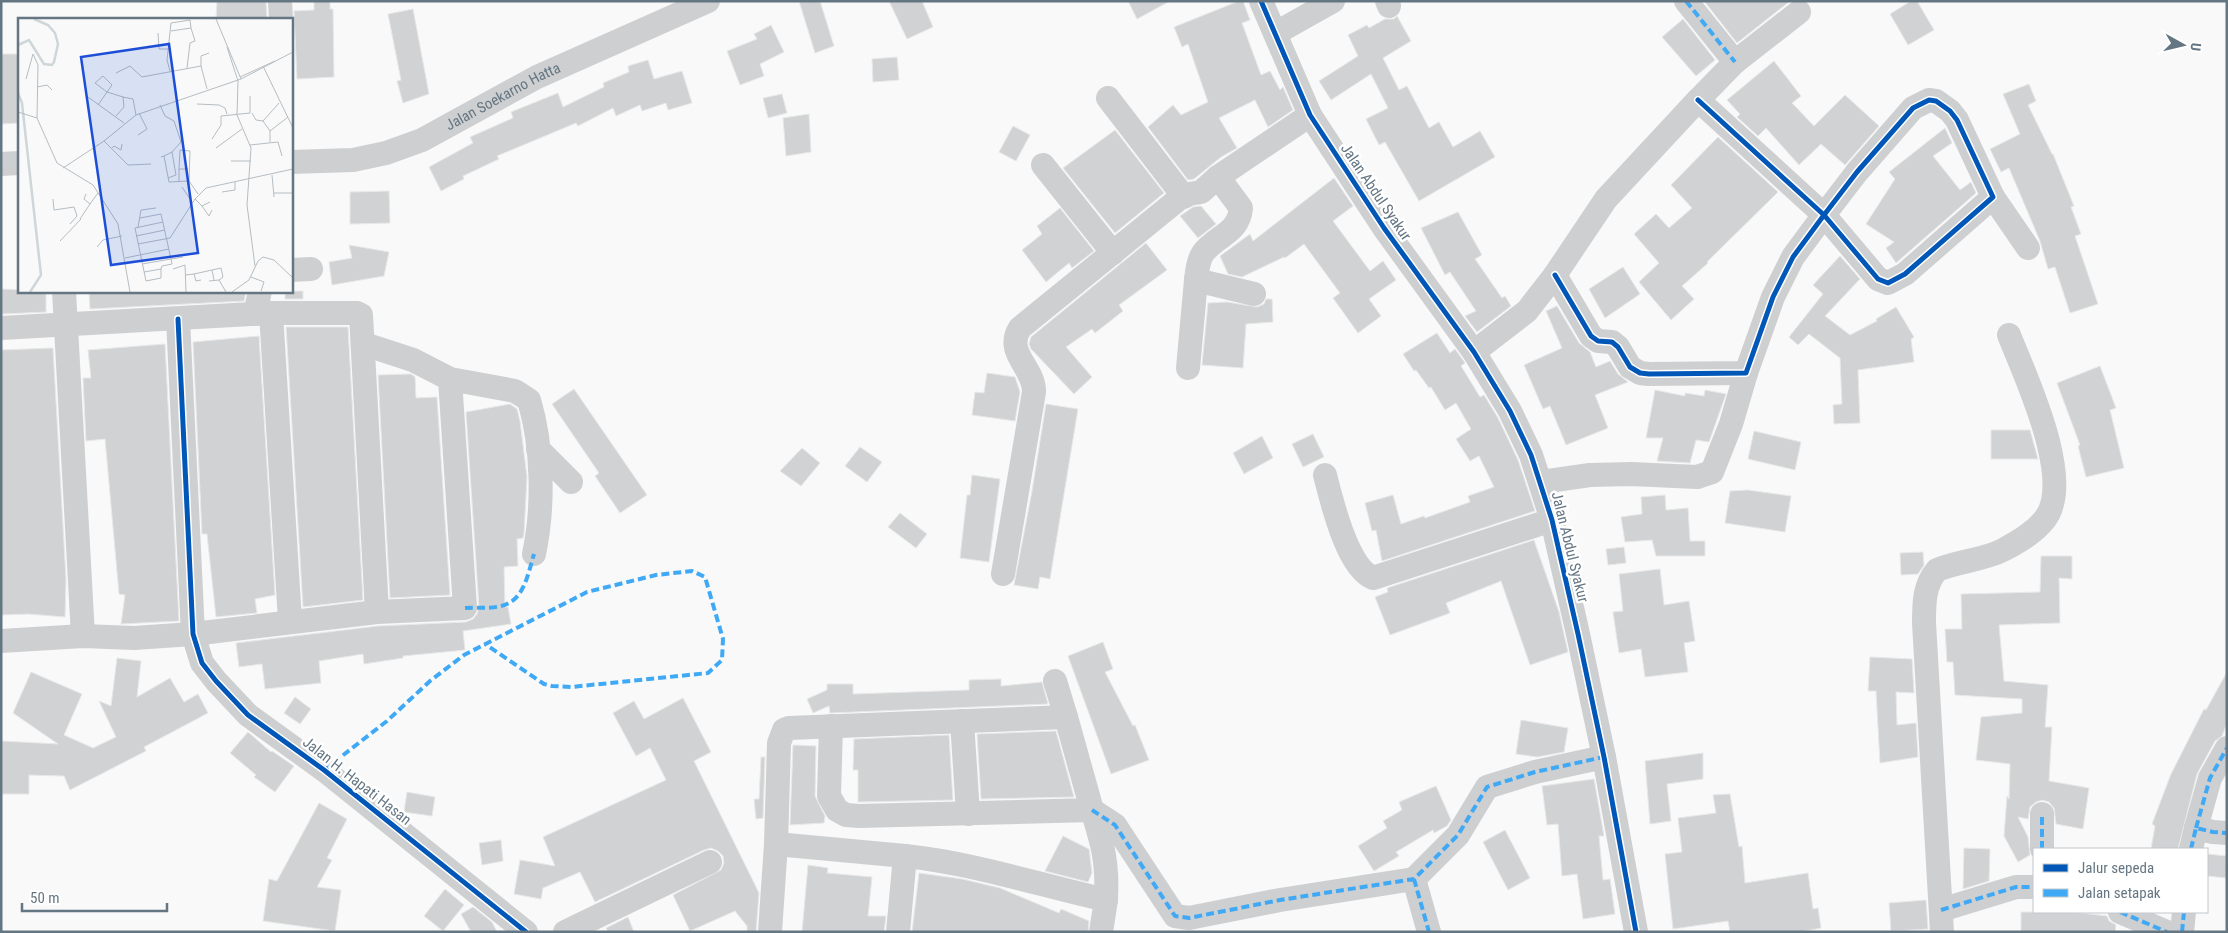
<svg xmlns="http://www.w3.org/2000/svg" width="2228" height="933" viewBox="0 0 2228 933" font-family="'Roboto Condensed',sans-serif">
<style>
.building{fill:#d0d2d3;stroke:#e8e8e8}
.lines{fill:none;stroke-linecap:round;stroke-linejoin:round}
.minor{stroke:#cecfd0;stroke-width:24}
.quiet{stroke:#3fa9f5;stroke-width:4;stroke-dasharray:8 4;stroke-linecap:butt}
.cycleway-casing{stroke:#fff;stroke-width:8}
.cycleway{stroke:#0057b8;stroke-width:5}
.labels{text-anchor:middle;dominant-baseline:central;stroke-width:5;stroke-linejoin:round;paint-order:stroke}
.street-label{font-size:15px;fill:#657683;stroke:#fff}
.inset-river{fill:none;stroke:#ced6d9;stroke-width:2.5}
.inset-road{fill:none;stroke:#b5bdc3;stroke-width:1}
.view{fill:#1d4ed8;fill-opacity:0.15;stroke:#1d4ed8;stroke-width:2.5}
.inset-edge{fill:none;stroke:#657683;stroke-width:2.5}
</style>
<rect width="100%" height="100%" fill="#f9f9f9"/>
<path class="building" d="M217,1H266L267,19H216Z
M314,1H330V9H333L334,77L297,79L294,11L314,10Z
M799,1H820L834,46L815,53Z
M889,1H922L933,27L907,39Z
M1128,1H1170L1137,19Z
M1239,1H1243L1250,20L1242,23L1261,75L1270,71L1280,90L1283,87L1293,110L1268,127L1255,100L1219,118L1237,148L1221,157L1194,179L1188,180L1148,127L1173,105L1181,115L1208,102L1188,44L1182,47L1174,27Z
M1704,1H1790L1737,43Z
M1911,1H1917L1934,30L1908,45L1890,14Z
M413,9L429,94L403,103L397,81L401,80L388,14Z
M1397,16L1411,41L1383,58L1399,90L1407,86L1429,128L1439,122L1453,147L1480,131L1495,157L1419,201L1385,142L1379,145L1366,119L1388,108L1371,74L1331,100L1319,81L1358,56L1348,35L1367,25L1369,28L1385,19H1394Z
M1683,19L1715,60L1696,76L1662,37Z
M771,25L784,52L760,64L764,76L740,85L727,51L757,39L754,34Z
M1,54H19V123L1,124Z
M897,57L899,80L873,82L872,59Z
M648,60L654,79L682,71L692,103L668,110L666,103L642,111L640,105L616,116L613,108L578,126L576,123L497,156L499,159L463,176L464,179L441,191L429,167L473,143L470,137L513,118L511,112L558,93L563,107L604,87L603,83L629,72L628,66Z
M1774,61L1801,96L1792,103L1814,126L1845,95L1879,126L1845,165L1821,144L1799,165L1766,128L1758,136L1737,117L1740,114L1727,100Z
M2029,84L2036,101L2028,105L2052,154H2053L2074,206L2071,207L2081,234L2075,236L2098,304L2070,313L2055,267L2048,269L2040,241L2009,168L2001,172L1990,149L2020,134L2003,94Z
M782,94L787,113L768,118L763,98Z
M809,114L811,152L786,156L783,118Z
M1013,126L1030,135L1016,161L999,152Z
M1945,128L1952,143L1933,156L1960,190L1971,182L1976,193L1896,263L1886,248L1894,242L1866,224L1895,179L1889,172Z
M1115,130L1164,193L1115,233L1063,168Z
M1718,137L1778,192L1707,262L1708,263L1682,286L1694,299L1671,320L1639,282L1659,263L1634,234L1656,214L1669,228L1692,208L1671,185Z
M1334,178L1353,206L1333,221L1370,271L1383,261L1396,280L1369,299L1381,316L1358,333L1333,298L1340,293L1304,244L1285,258L1284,257L1242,277L1228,274L1220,256L1250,234L1253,241Z
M389,191L390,223L350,224V192Z
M1201,206L1216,224L1198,238L1180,216L1193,207Z
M1060,208L1094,251L1072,268L1069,263L1046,282L1022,250L1042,234L1037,226Z
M1458,212L1482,255L1475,259L1502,298L1505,296L1511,306L1477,332L1465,316L1476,311L1450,272L1445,275L1421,228Z
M1146,243L1167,270L1119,305L1123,311L1095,333L1092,329L1066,347L1092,377L1074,394L1031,349L1029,344L1031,337Z
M349,245L389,252L384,276L332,285L329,262L352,258Z
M1840,256L1860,279L1825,316L1850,335L1877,321L1876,319L1896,307L1914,337L1911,339L1914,362L1858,370L1860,423L1834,424L1833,405L1842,404L1840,358L1809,334L1798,345L1789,337L1823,294L1813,285Z
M1623,267L1640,294L1605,318L1589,289Z
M2,289L46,291V312L2,314Z
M89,291H246L244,301L90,309Z
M285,291H303V299H285Z
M1266,299H1272L1273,322L1246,324L1243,368L1202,365L1208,303L1227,302L1257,307L1264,304Z
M1557,306L1579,343L1590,352L1596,367L1610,361L1618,374L1628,382L1595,395L1608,428L1566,445L1550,406L1543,409L1524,365L1562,348L1546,311Z
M286,327H348L363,600L303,607Z
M1437,333L1450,353L1455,349L1463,360L1465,363L1461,366L1480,397L1484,395L1498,418L1518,460L1535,511L1382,561L1376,530L1372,531L1365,503L1393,495L1401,524L1424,516L1425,518L1470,502L1468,496L1494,487L1479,456L1470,461L1456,439L1471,429L1456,403L1445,410L1431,387L1429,388L1416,370L1414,371L1403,354Z
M259,336L275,595L255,599L257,613L216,617L207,534H202L193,342Z
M165,344L179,621L121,624L125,595L119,594L105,439L86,441L83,378H91L88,350Z
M53,348L66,579L65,617L28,614L1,615V350Z
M2100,366L2116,408L2110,410L2124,468L2086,477L2078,446L2080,445L2057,383Z
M987,373L1015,377L1020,392L1015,421L972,415L975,392L984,393Z
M411,374L415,377L416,398L437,397L450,595L390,598L378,375Z
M574,389L647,495L620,513L595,476L599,473L552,404Z
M1655,390L1685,396V393L1704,396L1705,390L1726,394L1709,442L1696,440L1690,463L1657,461L1663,438H1646Z
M510,404L517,409L520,421L527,477L524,534L523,538L517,539L518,566L504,567L505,607H508L511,624L463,631L465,650L403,656V658L364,664L363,654L319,661L321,683L265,689L262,664L239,667L236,643L378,626L466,622L473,619L477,614L479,607L466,412Z
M1046,404L1078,409L1050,579L1040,577L1038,589L1014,585L1032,491Z
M1991,430H2030L2038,459H1991Z
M1754,431L1801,442L1795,470L1748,459Z
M1313,434L1324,457L1303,467L1292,444Z
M1262,436L1273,458L1244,474L1233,453Z
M860,447L882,462L867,482L845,466Z
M802,448L820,463L801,486L780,471Z
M972,475L1000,479L989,562L960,558L967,495H970Z
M1748,490L1791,496L1785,532L1725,523L1730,491Z
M1665,495L1666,510L1688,508L1690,541H1705V556H1656L1652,540L1625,542L1621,517L1642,514L1641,497Z
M900,513L927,534L916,548L888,527Z
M1534,540L1559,612L1568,652L1530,665L1501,581L1446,603L1450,613L1390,635L1375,597L1388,592L1387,588Z
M1624,547L1626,563L1608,565L1606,549Z
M1923,552L1924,565L1918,574L1901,575L1900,553Z
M2041,556H2072V579L2059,578L2060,623L1999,625L2004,681L2048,685L2045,727H2052L2049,781L2089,788L2083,829L2056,824L2054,808L2049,802L2042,800L2036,802L2030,807L2028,819L2018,817L2028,837L2030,855L2018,862L2004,836L2007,796L2009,799L2010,764L1976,760L1981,717L2022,713V699L1955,695L1953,662H1947L1945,629H1962L1961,594L2040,592Z
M1660,569L1664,605L1689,601L1695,641L1684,643L1688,672L1645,677L1641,649L1619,653L1613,612L1623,611L1619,574Z
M1103,642L1113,669L1105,672L1133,726L1135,725L1149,760L1111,774L1068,656Z
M1870,657L1912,659L1914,693L1896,692L1897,725L1916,723L1918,757L1880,763L1876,691H1868Z
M117,658L141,661L137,697L170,678L184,702L198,694L208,713L144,747L146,751L70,790L64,776L29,775V794H2V741L58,744L13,713L31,672L82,694L64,735L93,748L116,737L99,701L111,706Z
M2227,672V723L2222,736L2215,741L2197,774L2178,849H2151L2155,826L2152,824L2171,774L2204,709L2206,710Z
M1001,679V686L1042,682L1048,704L830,713L829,706L813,713L807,699L827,690V684H853V694L969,690V680Z
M295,697L311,709L300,724L284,713Z
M683,698L711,752L694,761L759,893L756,932H747V926L735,911L690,931L673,895L721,870L724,863L723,856L718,851L711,848L704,850L595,902L580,872L543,888L541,899L514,894L520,860L555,866L543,837L666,780L650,748L636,756L613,713L634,701L644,719Z
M1521,720L1568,728L1564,752L1537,757L1516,754Z
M1056,731L1074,797L981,799L977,734Z
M248,732L271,752L272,751L294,766L275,792L254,777L256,775L230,753Z
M949,735L953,800L858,802V770H853L854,739Z
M793,745L816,746L815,796L825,816L824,823L790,825Z
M1703,753V779L1667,784L1671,821L1650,824L1645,761Z
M761,757H765L763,818L756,819L754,799H759Z
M1594,779L1604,836H1599L1603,880L1610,879L1615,914L1583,919L1577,874L1562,876L1558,824L1547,825L1542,786Z
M1436,786L1451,820L1447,826L1434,833L1433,830L1396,852L1399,856L1374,871L1358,846L1387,828L1383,821L1402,810L1399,802Z
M407,792L435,797L432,816L404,812Z
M1730,794L1739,847L1742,846L1745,883L1808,873L1813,909L1818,908L1821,928L1800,932H1730L1728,921L1673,929L1665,854L1682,852L1678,818L1716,813L1713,795Z
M319,803L347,819L327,858L332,860L317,887L341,890L335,931L263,921L269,879L277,881Z
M1505,830L1530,878L1508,890L1483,842Z
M1063,836L1089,849L1092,873L1088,882L1045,871Z
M501,840L503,861L482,865L479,843Z
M1964,848L1990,849L1989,881L1963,889Z
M2207,854L2227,856V878L2207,876Z
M808,865L828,868L827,873L872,877L868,916H886L884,932H802Z
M919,873L962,879L1000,888L1059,913L1061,909L1089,921L1088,932H912Z
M445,889L464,905L443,931L424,916Z
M1926,900L1928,929L1891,931L1889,903Z
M473,907L492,922L497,932H471L461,914Z
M2021,912H2072L2107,916L2109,921L2116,925L2115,932H2021Z
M628,917L634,932H608L606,928Z"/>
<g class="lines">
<g class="minor">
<path d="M280,1L281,19"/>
<path d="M1261,1L1310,115L1384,228L1474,352L1510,411L1531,455L1552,520L1578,634L1604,757L1636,932"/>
<path d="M1387,1L1389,6"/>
<path d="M1686,1L1735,62"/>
<path d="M1276,33L1333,1"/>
<path d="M1108,98L1184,197"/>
<path id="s1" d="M291,162L353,160L386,153L422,140L537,77L708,1"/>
<path d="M1,164L19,163"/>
<path d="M1043,165L1113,253"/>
<path d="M1218,177L1241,208C1239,233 1216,236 1203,253C1198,261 1197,271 1196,280L1254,294"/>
<path d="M1993,197L2028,248"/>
<path d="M291,270L311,269"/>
<path d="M1555,275L1591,336L1598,341L1612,342L1618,347L1630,367L1640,373L1649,374L1746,373L1773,297L1793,257L1824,215L1878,279L1888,283L1905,274L1993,197L1957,120L1950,111L1936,101L1929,100L1913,108L1857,172L1824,215L1698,100"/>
<path d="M64,291L83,636"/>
<path d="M271,313L290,621"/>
<path d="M255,314L260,291"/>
<path d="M178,319L193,634L202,663L216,681L248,715L324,770L526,932"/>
<path d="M1,328L271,313H357L361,315L377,612"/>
<path d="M364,344L413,360L450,379L515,391L529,400C543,447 544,507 534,554"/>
<path d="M1474,352L1527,311L1555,275L1606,199L1698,100L1735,62L1799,12"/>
<path d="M1188,368L1196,280"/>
<path d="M538,449L571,482"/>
<path d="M1325,475C1332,502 1347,567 1373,578L1552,520"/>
<path d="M1541,482L1590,475L1631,474L1697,477L1712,472L1731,424L1746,373"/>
<path d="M1003,574L1034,392C1035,368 1004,353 1020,328L1180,198L1189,194L1201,192L1218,177L1310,115"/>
<path d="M1,641L83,636L134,638L193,634L377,612L465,608L450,379"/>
<path d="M962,721L968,814"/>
<path d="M831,726L829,796L837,810L846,815L859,816L1092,810L1066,717"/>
<path d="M1092,810L1115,825L1175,916L1189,918L1280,900L1414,879L1458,835L1487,787L1535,772L1604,757"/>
<path d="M1092,810C1103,845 1108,863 1106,900"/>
<path d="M2196,828L2210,778L2227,748"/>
<path d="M776,844L905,856L898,932"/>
<path d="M2042,849V814"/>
<path d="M2191,849L2196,828L2213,832L2227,833"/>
<path d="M905,856C973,863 1039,885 1106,900L1101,932"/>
<path d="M1414,879L1429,932"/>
<path d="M1941,910L2016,887H2034"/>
<path d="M2120,912L2167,932"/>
<path d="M565,932L710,862"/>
<path d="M770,932L776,844L779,743L784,730L789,728L1066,717L1055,681"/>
<path d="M1942,932L1924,623C1924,603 1924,585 1937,570C1958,561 1984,560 2003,550C2018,542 2034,533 2045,519C2075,480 2025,376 2009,335"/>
<path d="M2182,932L2184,912"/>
</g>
<path class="quiet" d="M1686,1L1735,62
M465,608C477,607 497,610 509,603C525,595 529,570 534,554
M324,770L387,721L430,681L464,655L587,592L656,575L692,571L705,577L723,639L722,660L708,673L571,687L552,686L544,684L485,644
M1092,810L1115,825L1175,916L1189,918L1280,900L1414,879L1458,835L1487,787L1535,772L1604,757
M2196,828L2210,778L2227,748
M2042,849V814
M2191,849L2196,828L2213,832L2227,833
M1414,879L1429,932
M1941,910L2016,887H2034
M2120,912L2167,932
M2182,932L2184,912"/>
<g class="cycleway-casing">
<path id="cycleway" d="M1261,1L1310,115L1384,228L1474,352L1510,411L1531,455L1552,520L1578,634L1604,757L1636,932
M1555,275L1591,336L1598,341L1612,342L1618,347L1630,367L1640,373L1649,374L1746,373L1773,297L1793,257L1824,215L1878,279L1888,283L1905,274L1993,197L1957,120L1950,111L1936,101L1929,100L1913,108L1857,172L1824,215L1698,100
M178,319L193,634L202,663L216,681L248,715L324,770L526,932"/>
</g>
<use href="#cycleway" class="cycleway"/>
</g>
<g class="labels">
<g class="street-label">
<text stroke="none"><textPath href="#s1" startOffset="226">Jalan Soekarno Hatta</textPath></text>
<text transform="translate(1376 192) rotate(56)">Jalan Abdul Syakur</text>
<text transform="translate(1570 547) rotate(76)">Jalan Abdul Syakur</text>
<text transform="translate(357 781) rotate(38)">Jalan H. Hapati Hasan</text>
</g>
</g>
<g transform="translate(18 18)">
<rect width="275" height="275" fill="#f9f9f9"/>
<path class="inset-river" d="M0,27L11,22L26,46L34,47L36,44L40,26L37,15L30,7L16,1M0,75L4,85L23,257L12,274"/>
<path class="inset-road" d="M198,1L223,61M153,13L173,10L177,23L172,25L169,50M140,15L141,31H152M209,29L220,63L219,97L233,130L229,187L237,248M183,48V38L191,35M245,48L275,110M152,53L149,42L153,5L172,2L173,10M98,55L112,48L124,59L183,48L189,71M222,59L257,43M8,61L15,36L20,47L19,100M19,69L29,67L34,72M70,79L106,105M105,79L115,81L118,97M179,86L201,87L207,90L209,96M80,87L89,74L77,65L85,58L94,67L89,74L105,79L106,89L98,98M142,87L147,98L156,103L163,124L154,134M0,94L19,100L39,145L75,167L100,206L112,274M234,95L238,102L245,103M252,113L270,99M120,117L129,111L121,95M194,121L203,107V98L232,95V78M86,123L110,147L133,146M252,124V113L245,103L261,85M232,127L260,124L264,138M198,130L224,111M93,131L96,128L103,132L104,126M146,138L154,134L158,157L150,160M143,139L146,138L151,164L171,163L180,176M213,143H233M45,150L86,123L118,97L223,61L275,34M161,151L162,132L172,133L171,163M254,157L256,179M161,164V151H170M164,169L174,184M204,174L217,172V164M256,175H275M68,176L66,181L72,186L80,175M35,181L36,192L56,189L59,198L52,206M177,181L184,188L192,184M184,188L191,198L194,192M122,200L143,196L153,241L124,246M62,201L72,186M120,209L123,192L138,190M118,218L147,212M42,223L63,201M120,226L152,220L177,181L188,170L275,151M79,229L85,222L104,218M107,240L151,231M143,251V260L128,263L117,210L145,204M155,251L167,247L168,274M126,254L143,251L144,248L154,246L153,241L165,239M176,256L194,252M167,257L176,256L178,263L183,262M233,259L246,264L243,273M196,262L194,252L203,250L205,259L201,262M191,263L201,262L208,274M214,274L231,262L240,243L245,239L256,242L275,260"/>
<path class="view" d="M151,26L180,235L93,247L63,39Z"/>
<rect width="275" height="275" class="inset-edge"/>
</g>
<rect width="2228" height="933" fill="none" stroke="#657683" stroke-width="5"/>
<rect x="2033" y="848" width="175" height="65" fill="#ffffff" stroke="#c1c8cd"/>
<rect x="2043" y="864" width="25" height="8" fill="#0057b8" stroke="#c1c8cd"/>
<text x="2078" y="873" font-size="15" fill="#657683">Jalur sepeda</text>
<rect x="2043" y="889" width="25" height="8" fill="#3fa9f5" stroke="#c1c8cd"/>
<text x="2078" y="898" font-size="15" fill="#657683">Jalan setapak</text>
<g transform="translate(2183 45) rotate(98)" stroke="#ffffff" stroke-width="4" paint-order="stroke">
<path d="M0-4L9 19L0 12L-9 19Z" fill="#657683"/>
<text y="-8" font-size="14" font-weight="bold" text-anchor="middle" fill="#657683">U</text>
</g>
<path d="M22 903v8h145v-8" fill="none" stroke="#657683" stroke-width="2.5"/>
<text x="30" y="903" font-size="15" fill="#657683" stroke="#ffffff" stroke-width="4" paint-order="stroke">50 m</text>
</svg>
